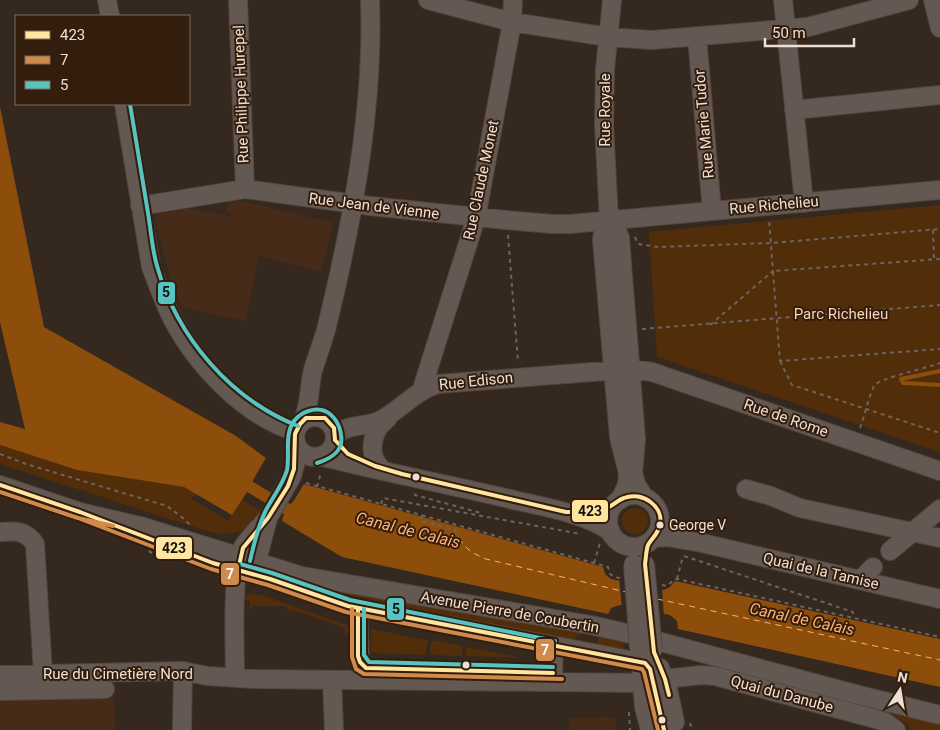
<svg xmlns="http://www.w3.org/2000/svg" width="940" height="730" viewBox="0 0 940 730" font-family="Roboto,sans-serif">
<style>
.built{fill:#462c18}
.green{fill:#522d0a}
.water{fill:#8e4e0b}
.pier{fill:#34281f}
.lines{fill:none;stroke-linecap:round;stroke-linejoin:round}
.stream{stroke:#8e4e0b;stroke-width:4}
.ferry{stroke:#feb074;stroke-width:1;stroke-dasharray:6 5;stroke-linecap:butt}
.minor-casing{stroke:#51463f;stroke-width:20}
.path{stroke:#6d645f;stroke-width:2;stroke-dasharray:4 4;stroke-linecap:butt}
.minor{stroke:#635952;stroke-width:18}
.minor-bridge-casing{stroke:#51463f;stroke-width:20;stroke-linecap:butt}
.minor-bridge{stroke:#635952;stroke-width:18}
.bus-1-casing{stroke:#331d0c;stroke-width:8}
.bus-2-casing{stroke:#331d0c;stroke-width:8}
.bus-3-casing{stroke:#331d0c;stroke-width:8}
.bus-1{stroke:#ffe5a0;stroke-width:4}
.bus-2{stroke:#cf8a4c;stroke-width:4}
.bus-3{stroke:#57c4c1;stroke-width:4}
.bus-dot{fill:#eedfd5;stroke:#331d0c;stroke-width:2}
.labels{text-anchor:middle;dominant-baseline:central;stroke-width:4;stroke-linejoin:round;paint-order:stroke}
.bus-label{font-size:14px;fill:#eedfd5;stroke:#331d0c;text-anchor:start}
.street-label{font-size:15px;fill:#eedfd5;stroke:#331d0c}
.park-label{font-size:15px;fill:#fad2b5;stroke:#331d0c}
.water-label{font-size:16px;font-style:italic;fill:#feb074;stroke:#331d0c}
.line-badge{stroke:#331d0c;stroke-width:2}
.badge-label{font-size:14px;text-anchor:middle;font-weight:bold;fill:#fff}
.pale-badge-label{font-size:14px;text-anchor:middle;font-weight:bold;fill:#111}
</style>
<rect width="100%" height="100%" fill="#34281f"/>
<path class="built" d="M229,199L256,204L333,223L321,272L259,256L245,321L182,307L173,287L163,252L154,214L189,208L230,216L231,213L226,212Z
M114,693L115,730H0V695Z
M615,717L616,730H569V718Z"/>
<path class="green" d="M940,205V452L657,357L649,232Z
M0,445L77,470L184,487L198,495L190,498L228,521L241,499L261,511C248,533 237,535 213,533L0,464Z
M622 521a13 13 0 1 1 26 0a13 13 0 1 1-26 0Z
M277,571L590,629L567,643L346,597Z
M245,594L262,595L349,626L348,634H345V628L297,611L288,610L287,606H252V610H250V601L245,600Z
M371,629L428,640L425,655L370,653Z
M599,634L624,636L623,651L578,642L580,640L597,644Z
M432,640L462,646V656L429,655Z
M466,647L523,658L466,656Z
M879,706L940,720V730H912L907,724Z"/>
<path class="water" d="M0,107L44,327L236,436L266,458L253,480V482L290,504L293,502L304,484L603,567L605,574L611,579L664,590L670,587L675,581L940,639V687L678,629L677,621L670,615L620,605L611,608L608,614L342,557L282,521L284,514L247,492L232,515L184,487L77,470L0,445V422L25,429L0,322Z"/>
<path class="pier" d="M619,578L662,587L664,617L622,608Z"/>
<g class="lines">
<path class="stream" d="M940,371L901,379L903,383L940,385"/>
<path class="ferry" d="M459,538C466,550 474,554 486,559L626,592
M657,599L940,660"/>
<g class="minor-casing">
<path id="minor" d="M107,0L110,16
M238,0L245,189
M428,0L512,22L608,37L652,40L808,27L909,0
M783,0L804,203
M933,0L940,28
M697,37L712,211
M124,104L151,267C158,285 164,303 173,320C198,367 245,416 296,432
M794,110L940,95
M140,206L245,189L370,206L506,220L553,224H570L940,190
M609,220L617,231L620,238L636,439L633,473L636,484L644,497
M609,220L603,232L602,240L619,437L628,473L627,485L620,500
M609,220L604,125L605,70L612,0
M421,392L476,218L512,22L513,0
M295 437a20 20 0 1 1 40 0a20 20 0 1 1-40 0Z
M302,422C310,408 309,386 313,370C317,357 322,344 326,330C352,224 374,109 370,0
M336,436C344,424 366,427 379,421C399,411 416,390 438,384L631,369L652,372L940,471
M320,456C386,473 452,485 518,501C546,507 588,515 611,532
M380,467C370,457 371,442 377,430C379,425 385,421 388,418
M0,485L80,512L144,527L302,576L591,625L635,635L855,694L940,715
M746,489L771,496L800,508L940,538
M608 521a26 26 0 1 1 52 0a26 26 0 1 1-52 0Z
M0,532C15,531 26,530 35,544L43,674
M654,538L667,537L702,543L940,599
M178,550L213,563L270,579L348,606L645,663L650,669L664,730
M890,551L940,509
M254,572L268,518L292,476L295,465L296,441
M860,580L873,567
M358,609L360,662L366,668L390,670
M660,668L668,689L675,722
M641,671L644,707L650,730
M553,673L554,647
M0,675L183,671L207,676L254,679L642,683
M235,677C235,648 231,571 243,547C249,537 260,527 268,518
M665,679L701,675L715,676L876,719L885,722L896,730
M332,680L334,730
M0,691L105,689
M182,730L183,671"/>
</g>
<path class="path" d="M933,230L934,260
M508,235L518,362
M635,237L638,244L658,247L771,243L940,229
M940,259L773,271L780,361L940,349
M710,325L773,271L769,219
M642,329L940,305
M780,361L792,385L940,433
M860,428C865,415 868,399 874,386C878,378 928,368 940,363
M0,454L26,464L167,506L183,518L190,525
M306,483L608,567L610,574L614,577L620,578
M317,487L321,472
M416,494L415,495L481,513V516
M381,504L383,498L581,534
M422,515L421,521L455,530L459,538
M146,543L150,552L165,557
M684,556L853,612L852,618
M594,563L600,543
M677,579L683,556
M662,585L667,586L675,579H677L940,637
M629,712L630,730
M690,723L692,730"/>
<use href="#minor" class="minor"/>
<g class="minor-bridge-casing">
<path id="minor-bridge" d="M633,564L639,648
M645,564L653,650"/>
</g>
<use href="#minor-bridge" class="minor-bridge"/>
<g class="bus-1-casing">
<path id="bus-1" d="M335,440L348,454L375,466L402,474L566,512C579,512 592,512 604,509C614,506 617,500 624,498C642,491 664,506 660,525C658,534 652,538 648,545C646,551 646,558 645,564L654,652L665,679L669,695
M0,485L80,512L213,563L270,579L348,606L645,663L650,669L664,730
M238,570L243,548L268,518L288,486L294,469L295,434L300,424L306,418H325L334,428L335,440
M358,609V656L360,662L366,668L553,673"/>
</g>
<g class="bus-2-casing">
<path id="bus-2" d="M0,492L78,518L113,526
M78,518L211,569L268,585L346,612L642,669L644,672L658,730
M352,609V657L356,669L364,674L562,679"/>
</g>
<g class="bus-3-casing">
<path id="bus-3" d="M130,104C136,140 142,177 148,213C151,230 152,249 157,266C177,337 230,399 298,426
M250,561C254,543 258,526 266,510C273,497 283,484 287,470C290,454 284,435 294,421C301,412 314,407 325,411C334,415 340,425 341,435C344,452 330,459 317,463
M240,564L272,573L350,600L555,641
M364,609V655L369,662L553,667"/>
</g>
<use href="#bus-1" class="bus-1"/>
<use href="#bus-2" class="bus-2"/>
<use href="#bus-3" class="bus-3"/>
</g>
<g class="bus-dot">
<circle cx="416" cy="477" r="4.5"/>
<circle cx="660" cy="525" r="4.5"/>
<circle cx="466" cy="665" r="4.5"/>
<circle cx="662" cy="720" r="4.5"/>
</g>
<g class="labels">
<g class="bus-label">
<text x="669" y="525">George V</text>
</g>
<g class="street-label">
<text transform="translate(241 94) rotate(-92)">Rue Philippe Hurepel</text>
<text transform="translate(605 110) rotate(-90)">Rue Royale</text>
<text transform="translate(704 124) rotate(-95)">Rue Marie Tudor</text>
<text transform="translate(481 180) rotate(-78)">Rue Claude Monet</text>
<text transform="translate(774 205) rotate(-5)">Rue Richelieu</text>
<text transform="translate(374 206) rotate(7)">Rue Jean de Vienne</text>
<text transform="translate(476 381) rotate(-6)">Rue Edison</text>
<text transform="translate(786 418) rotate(19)">Rue de Rome</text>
<text transform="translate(821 571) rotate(13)">Quai de la Tamise</text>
<text transform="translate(510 612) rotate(10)">Avenue Pierre de Coubertin</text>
<text x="118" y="674">Rue du Cimetière Nord</text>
<text transform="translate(782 694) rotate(15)">Quai du Danube</text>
</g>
<g class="park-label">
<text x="841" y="314">Parc Richelieu</text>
</g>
<g class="water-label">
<text transform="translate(408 530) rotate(14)">Canal de Calais</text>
<text transform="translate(802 619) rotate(12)">Canal de Calais</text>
</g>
</g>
<g class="line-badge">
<rect x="157" y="281" width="19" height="24" rx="5" fill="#57c4c1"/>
<rect x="571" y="499" width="38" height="24" rx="5" fill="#ffe5a0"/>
<rect x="155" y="536" width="38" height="24" rx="5" fill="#ffe5a0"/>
<rect x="220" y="562" width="20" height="24" rx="5" fill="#cf8a4c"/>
<rect x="386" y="597" width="19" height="24" rx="5" fill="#57c4c1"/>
<rect x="535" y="638" width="20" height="24" rx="5" fill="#cf8a4c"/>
</g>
<g class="badge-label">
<text x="230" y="579">7</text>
<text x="545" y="655">7</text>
</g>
<g class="pale-badge-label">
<text x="166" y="297">5</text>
<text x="590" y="516">423</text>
<text x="174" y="553">423</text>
<text x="396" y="614">5</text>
</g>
<rect x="15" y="15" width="175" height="90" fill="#331d0c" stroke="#7e6b5c"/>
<rect x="25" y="31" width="25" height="8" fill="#ffe5a0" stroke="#7e6b5c"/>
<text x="60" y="40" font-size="15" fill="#eedfd5">423</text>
<rect x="25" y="56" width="25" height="8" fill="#cf8a4c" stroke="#7e6b5c"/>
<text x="60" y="65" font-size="15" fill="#eedfd5">7</text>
<rect x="25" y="81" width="25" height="8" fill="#57c4c1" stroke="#7e6b5c"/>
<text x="60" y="90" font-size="15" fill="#eedfd5">5</text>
<g transform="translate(900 690) rotate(12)" stroke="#331d0c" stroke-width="4" paint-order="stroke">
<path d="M0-4L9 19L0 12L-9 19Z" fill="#eedfd5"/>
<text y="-8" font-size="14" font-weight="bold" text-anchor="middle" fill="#eedfd5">N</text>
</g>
<path d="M765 38v8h89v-8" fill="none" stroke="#eedfd5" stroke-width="2.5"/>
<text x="772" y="38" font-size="15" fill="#eedfd5" stroke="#331d0c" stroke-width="4" paint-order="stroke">50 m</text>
</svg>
